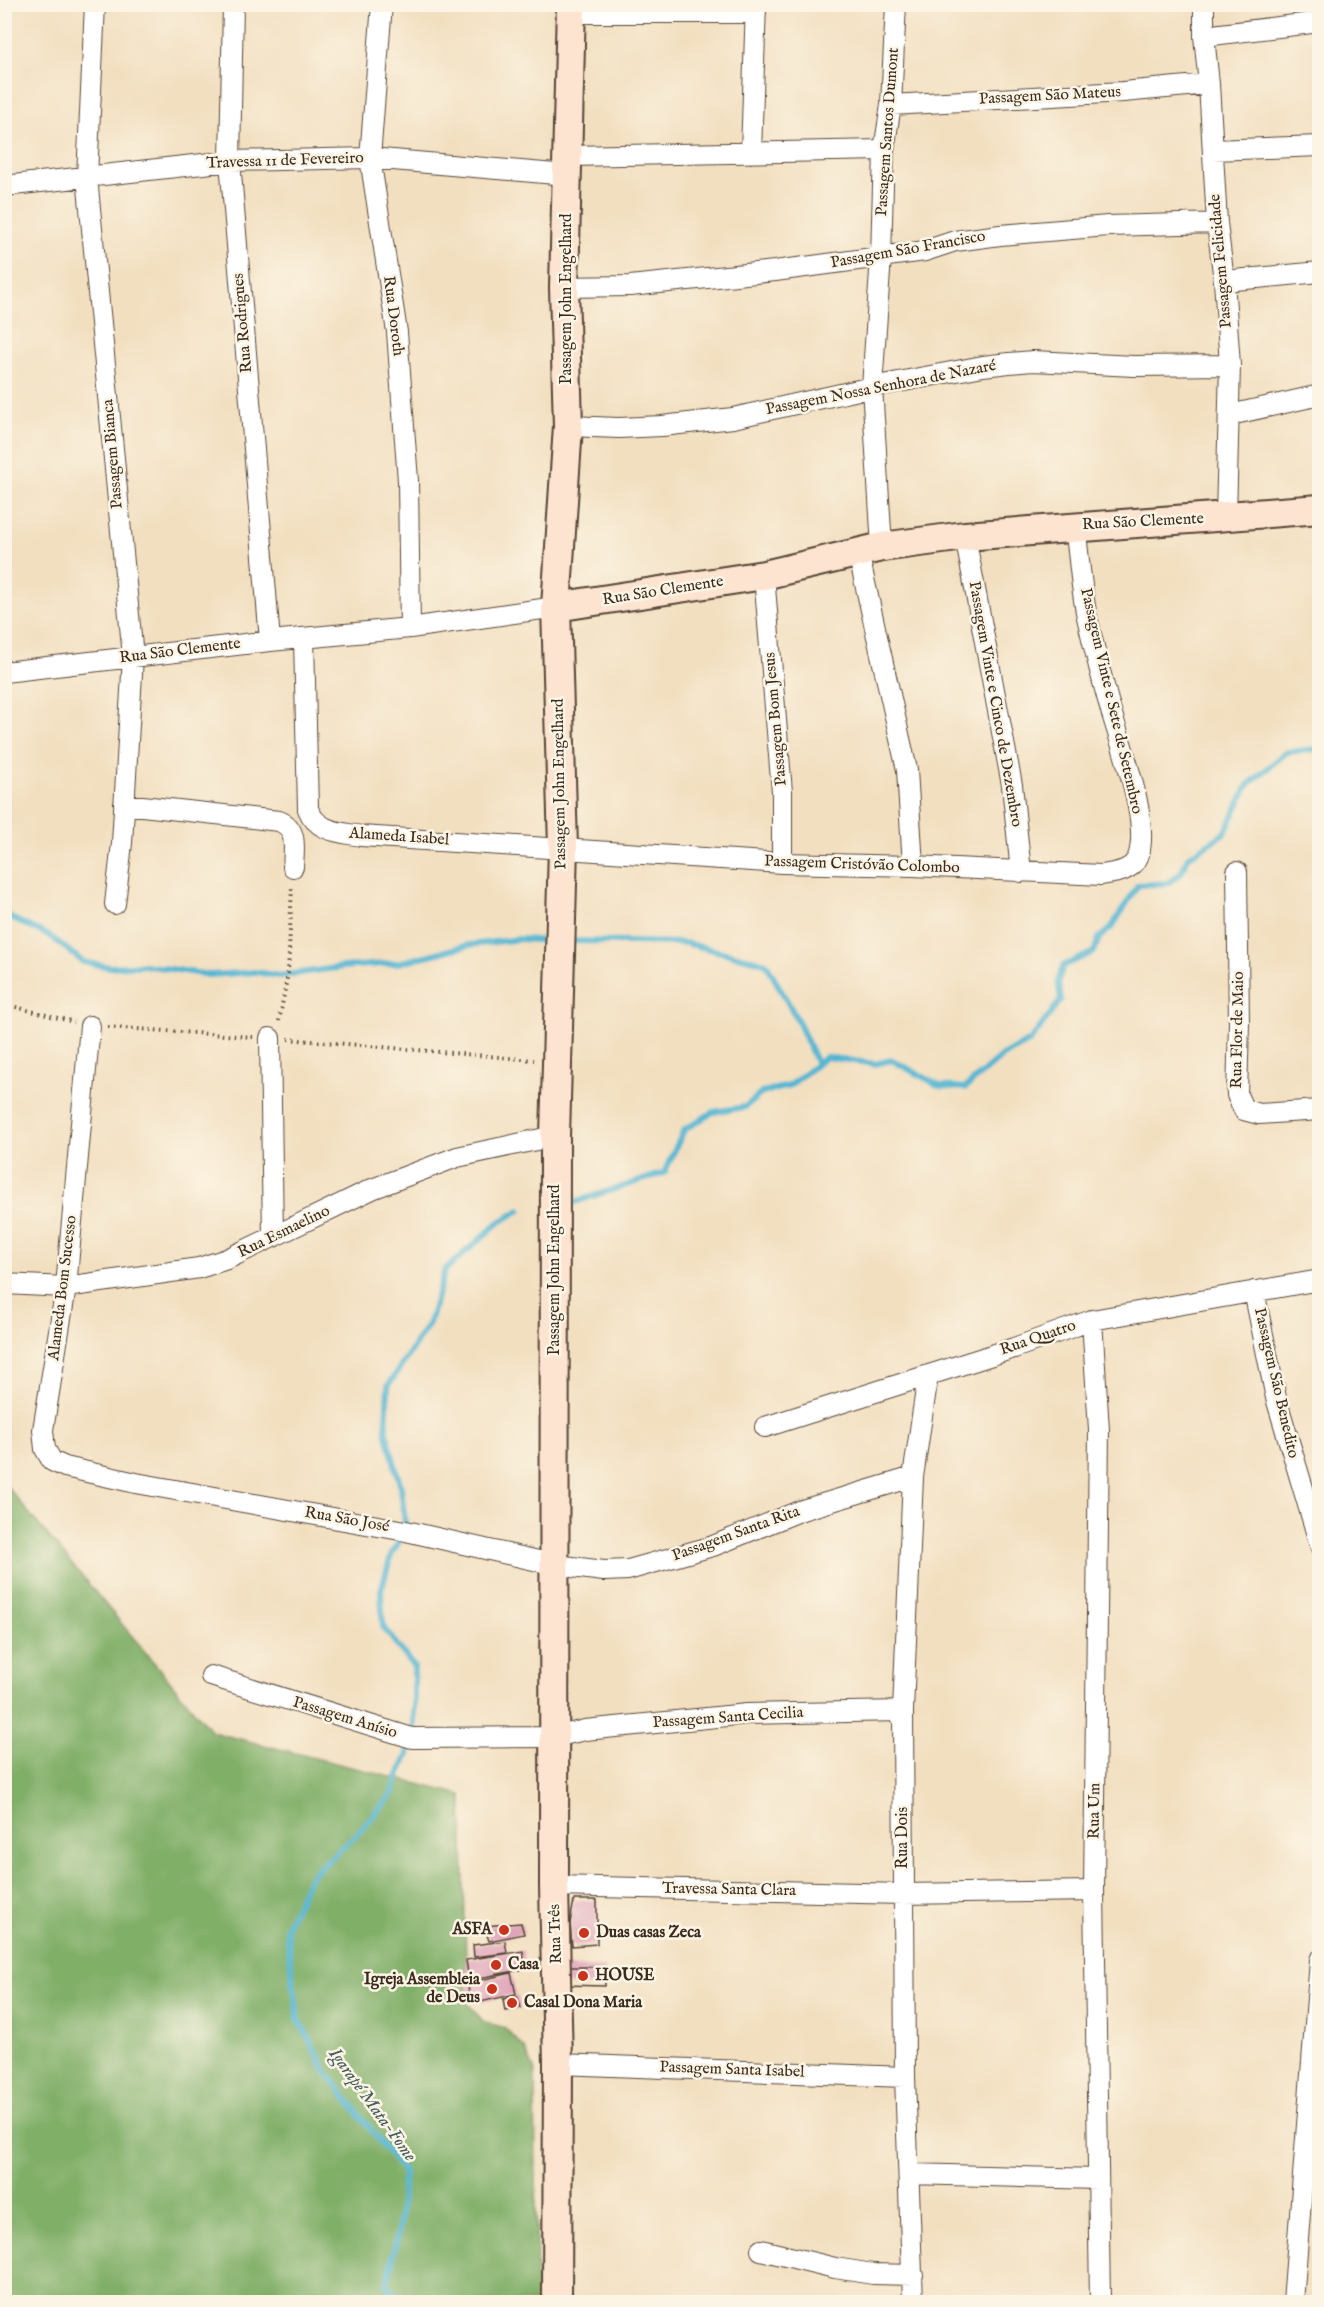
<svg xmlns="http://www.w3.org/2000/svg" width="1324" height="2307" viewBox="0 0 1324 2307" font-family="'IM FELL English',serif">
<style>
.forest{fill:#80af68;stroke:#5e6c43;stroke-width:1.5}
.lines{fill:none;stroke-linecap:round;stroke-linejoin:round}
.stream{stroke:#53b5d2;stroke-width:6}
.building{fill:#db99b3}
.street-casing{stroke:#564536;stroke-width:22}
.secondary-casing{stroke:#564536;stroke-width:32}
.path{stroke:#564536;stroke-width:4;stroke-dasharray:1.5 4.5;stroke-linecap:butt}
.street{stroke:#fff;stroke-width:20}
.secondary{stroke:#fde4d1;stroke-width:28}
.poi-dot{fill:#c8321e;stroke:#fcf5e5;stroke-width:2}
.labels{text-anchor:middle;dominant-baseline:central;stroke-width:5;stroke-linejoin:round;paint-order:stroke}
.street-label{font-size:16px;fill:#3b2a1e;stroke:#fcf5e5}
.poi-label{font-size:16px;font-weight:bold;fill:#3b2a1e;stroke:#fcf5e5;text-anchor:start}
.water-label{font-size:18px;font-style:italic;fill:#435b5d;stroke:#fcf5e5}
</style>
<rect width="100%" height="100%" fill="#fcf5e5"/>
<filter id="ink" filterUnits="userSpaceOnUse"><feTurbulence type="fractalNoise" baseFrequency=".0167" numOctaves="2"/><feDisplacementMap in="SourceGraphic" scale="12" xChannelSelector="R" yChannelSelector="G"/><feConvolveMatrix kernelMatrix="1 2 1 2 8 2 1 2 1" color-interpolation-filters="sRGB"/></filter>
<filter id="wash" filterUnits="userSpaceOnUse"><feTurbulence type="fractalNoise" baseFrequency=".008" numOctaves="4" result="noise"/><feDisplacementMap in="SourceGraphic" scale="24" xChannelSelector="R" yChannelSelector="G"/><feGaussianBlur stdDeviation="1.35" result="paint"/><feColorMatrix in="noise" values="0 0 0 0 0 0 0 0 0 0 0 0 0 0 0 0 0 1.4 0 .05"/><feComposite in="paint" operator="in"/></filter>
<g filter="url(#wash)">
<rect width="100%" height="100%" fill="#f2dfc0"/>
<path class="forest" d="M4,1483L212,1732L462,1795L467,2003L484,2022L505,2028L525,2049L535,2072L537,2302H5Z"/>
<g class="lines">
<path class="stream" d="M4,911L11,918L50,936L83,962L110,967L145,965L209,975L256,972L279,976L343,967L398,963L469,945L520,939L552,941
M569,941L685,943L766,963L798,1021L817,1064
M572,1203L664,1173L684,1130L713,1112L745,1107L763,1092L789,1086L826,1057L875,1064L892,1060L940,1086L965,1088L1002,1056L1030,1041L1061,1000L1058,981L1063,966L1094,952L1099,938L1112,927L1138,885L1168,883L1181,873L1188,857L1225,833L1248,785L1287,752L1316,749L1320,747
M400,2302L387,2284L399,2227L404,2173L325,2070L298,2018L286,1927L310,1876L353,1838L390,1797L408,1754L414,1729V1667L383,1627L381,1590L392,1553L406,1531L401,1488L386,1431L388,1386L429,1323L445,1270L498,1223L520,1210"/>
</g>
<g id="blocks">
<path class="building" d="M574,1900H597V1944L572,1946L570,1923Z
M521,1923L524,1934L489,1941L484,1926Z
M505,1941L507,1953L474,1957L473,1945Z
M523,1951L525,1969L469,1980L466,1960Z
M561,1967H605V1986L561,1985Z
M511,1973L516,1994L476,2003L469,1996L468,1983Z
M517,1996L521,2008L505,2011L503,1999Z"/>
</g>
</g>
<g filter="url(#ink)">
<use href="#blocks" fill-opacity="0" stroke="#564536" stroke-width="1.5"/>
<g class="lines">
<g class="street-casing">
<path id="street" d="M95,4L87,177L133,657L122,843L115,904
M233,4L230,161L270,641
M382,4L370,158L397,332L408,481L410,628
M1204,4V36L1209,84L1217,223L1224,281L1230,365L1226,517
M571,13H756
M1204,36L1320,22
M891,105L1123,92L1209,84
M1213,150L1320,146
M751,153L756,4
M568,156L884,150
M4,186L230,161L370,158L567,175
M1224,281L1320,272
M564,287L630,286L775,271L925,251L955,241L1000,235L1108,226L1217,223
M1230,415L1320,395
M568,426L619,428L662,426L733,418L872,387L983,366L1009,363L1033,361L1134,366L1230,365
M965,536L1012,785L1021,872
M882,547L872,387L881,257L884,150L891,105L896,4
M858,552L907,770L913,866
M764,575L782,792V863
M304,639L308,809C317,832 339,832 361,836L782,863L913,866L1101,875C1116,873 1134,871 1139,854C1150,815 1116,734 1106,693C1099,668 1093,643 1087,617C1081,588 1079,556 1075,526
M4,672L270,641L410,628L556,607
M124,804L279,821C298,828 294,849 293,867
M1237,872L1239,1023L1237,1095L1244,1110L1259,1114L1320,1110
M90,1026L66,1287L43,1430L45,1449L52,1461L65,1467L136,1483L406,1531L556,1565L604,1571L628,1570L713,1546L802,1510L913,1477
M270,1038L273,1237
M4,1284L66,1287L199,1268L227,1259L372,1189L457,1157L555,1136
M1254,1291L1276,1398L1320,1545
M1092,1320L1099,1430L1094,1891L1100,2302
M765,1427L1014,1348L1092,1320L1320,1280
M211,1676L412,1738L554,1737L585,1730L747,1714L903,1711
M554,1886L903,1894L1094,1891
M558,2064L905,2077
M909,2174L1098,2179
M761,2250L835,2268L873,2274L913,2275
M913,2302L905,2077L903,1711L913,1477L928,1376
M1293,2302L1320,1960"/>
</g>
<g class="secondary-casing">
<path id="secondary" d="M556,607L764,575L882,547L965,536L1320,509
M557,2302L558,2064L554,1886L555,1136L563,847L556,607L568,426L564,287L571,4"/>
</g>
<path class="path" d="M4,1004L74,1022
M279,1021L288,973L292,886
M108,1027L253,1037
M288,1039L534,1060"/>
<use href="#street" class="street"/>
<use href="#secondary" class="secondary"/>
</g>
</g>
<g class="poi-dot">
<circle cx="504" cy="1930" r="6"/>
<circle cx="584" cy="1933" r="6"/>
<circle cx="496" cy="1965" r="6"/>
<circle cx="583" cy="1976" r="6"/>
<circle cx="492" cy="1989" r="6"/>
<circle cx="512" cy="2003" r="6"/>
</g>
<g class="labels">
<g class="street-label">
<text transform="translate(1050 96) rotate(-3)">Passagem São Mateus</text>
<text transform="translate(888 132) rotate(-86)">Passagem Santos Dumont</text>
<text transform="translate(285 161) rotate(-2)">Travessa 11 de Fevereiro</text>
<text transform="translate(908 250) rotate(-10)">Passagem São Francisco</text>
<text transform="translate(1221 261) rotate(-95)">Passagem Felicidade</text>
<text transform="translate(567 299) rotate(-90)">Passagem John Engelhard</text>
<text transform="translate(393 316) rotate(83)">Rua Doroth</text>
<text transform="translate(243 323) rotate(-95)">Rua Rodrigues</text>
<text transform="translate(881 388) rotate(-11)">Passagem Nossa Senhora de Nazaré</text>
<text transform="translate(113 454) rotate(-95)">Passagem Bianca</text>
<text transform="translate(1143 522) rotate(-3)">Rua São Clemente</text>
<text transform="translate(663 591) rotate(-9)">Rua São Clemente</text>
<text transform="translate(180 651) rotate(-7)">Rua São Clemente</text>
<text transform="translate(1111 701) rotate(77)">Passagem Vinte e Sete de Setembro</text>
<text transform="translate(995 704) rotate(80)">Passagem Vinte e Cinco de Dezembro</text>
<text transform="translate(776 719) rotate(-95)">Passagem Bom Jesus</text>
<text transform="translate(560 784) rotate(-91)">Passagem John Engelhard</text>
<text transform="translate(399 837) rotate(4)">Alameda Isabel</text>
<text transform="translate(862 865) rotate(2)">Passagem Cristóvão Colombo</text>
<text transform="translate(1238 1030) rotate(-89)">Rua Flor de Maio</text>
<text transform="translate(284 1232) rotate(-26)">Rua Esmaelino</text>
<text transform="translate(555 1270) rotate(-90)">Passagem John Engelhard</text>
<text transform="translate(63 1288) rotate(-83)">Alameda Bom Sucesso</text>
<text transform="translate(1038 1338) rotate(-19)">Rua Quatro</text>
<text transform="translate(1276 1383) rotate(77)">Passagem São Benedito</text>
<text transform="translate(347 1520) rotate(10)">Rua São José</text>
<text transform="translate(736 1534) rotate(-20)">Passagem Santa Rita</text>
<text transform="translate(345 1718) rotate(17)">Passagem Anísio</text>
<text transform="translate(728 1718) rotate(-4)">Passagem Santa Cecilia</text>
<text transform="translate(1095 1811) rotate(-89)">Rua Um</text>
<text transform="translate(903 1838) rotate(-90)">Rua Dois</text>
<text transform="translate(729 1890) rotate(1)">Travessa Santa Clara</text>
<text transform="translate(556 1934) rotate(-92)">Rua Três</text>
<text transform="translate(732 2070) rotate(2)">Passagem Santa Isabel</text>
</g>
<g class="poi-label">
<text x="492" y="1930" text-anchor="end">ASFA</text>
<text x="596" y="1933">Duas casas Zeca</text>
<text x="508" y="1965">Casa</text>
<text x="595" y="1976">HOUSE</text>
<text x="480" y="1980" text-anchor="end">Igreja Assembleia<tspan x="480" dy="18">de Deus</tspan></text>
<text x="524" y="2003">Casal Dona Maria</text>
</g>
<g class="water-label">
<text transform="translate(372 2105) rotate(54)">Igarapé Mata-Fome</text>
</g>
</g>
<rect width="1324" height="2307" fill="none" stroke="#fcf5e5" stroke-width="24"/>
</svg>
